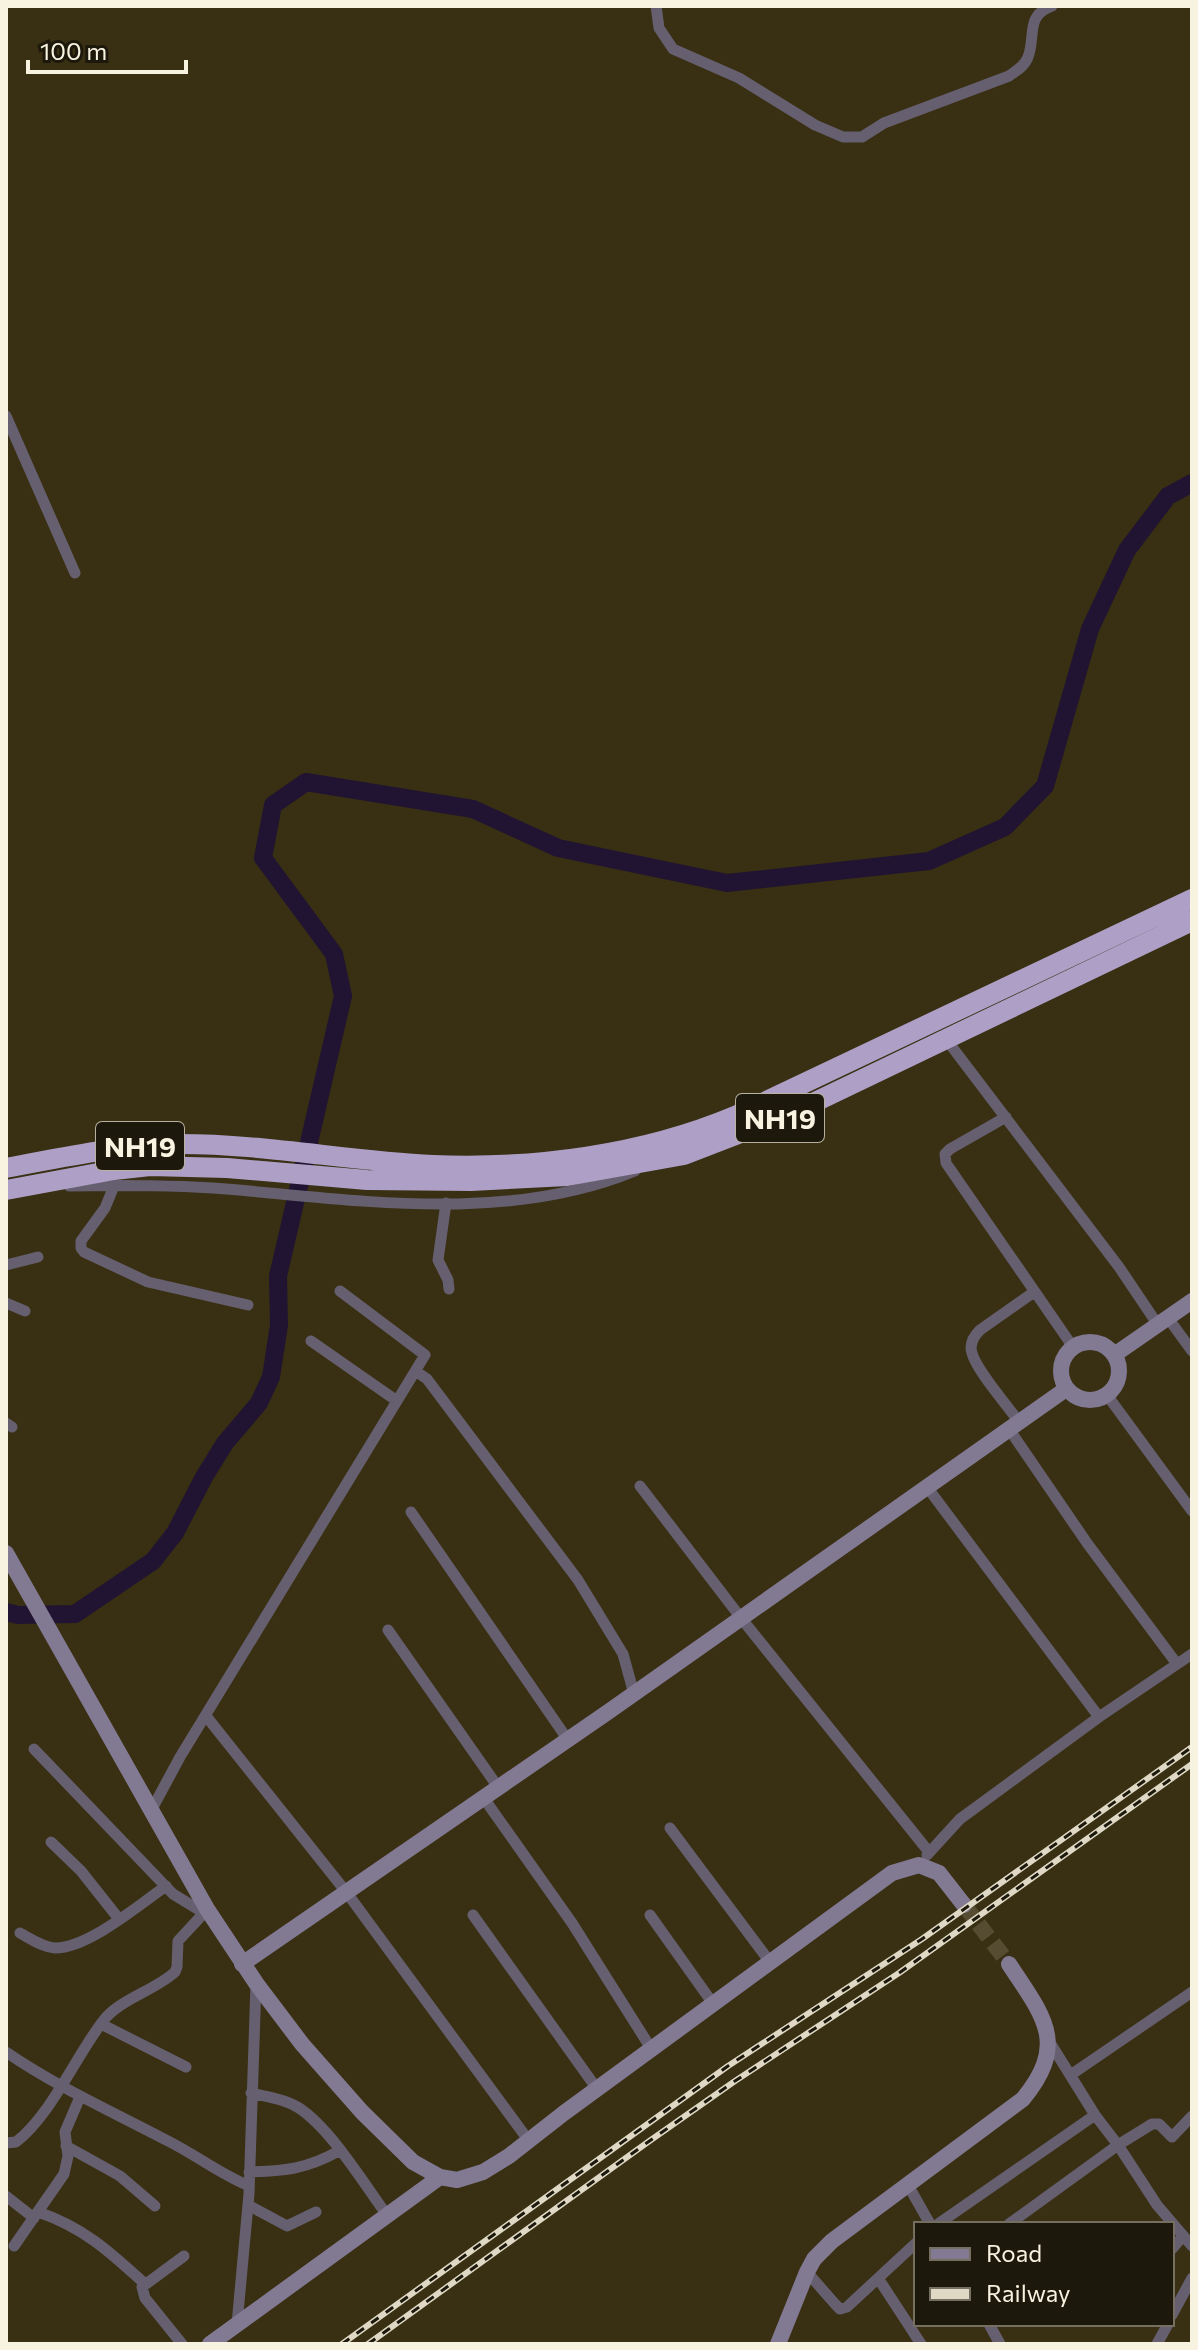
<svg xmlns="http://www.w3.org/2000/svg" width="1198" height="2350" viewBox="0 0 1198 2350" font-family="Commissioner,sans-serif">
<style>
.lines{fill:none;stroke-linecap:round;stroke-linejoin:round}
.river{stroke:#211432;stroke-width:18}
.secondary-tunnel{stroke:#564c31;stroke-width:16;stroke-dasharray:16 8;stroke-linecap:butt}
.street{stroke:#655f6f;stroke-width:11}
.secondary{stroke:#827993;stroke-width:16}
.highway{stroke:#ad9fc6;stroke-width:20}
.rail-casing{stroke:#ded8c5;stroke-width:6}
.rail{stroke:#1c180b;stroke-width:3;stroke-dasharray:9;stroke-linecap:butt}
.labels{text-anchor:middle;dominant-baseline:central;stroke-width:8;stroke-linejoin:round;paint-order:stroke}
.shield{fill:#1c180b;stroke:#b6b1a1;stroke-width:2}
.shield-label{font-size:28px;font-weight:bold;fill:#f8f2e1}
</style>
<rect width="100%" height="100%" fill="#392f12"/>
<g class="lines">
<path class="river" d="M6,1612L18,1615L75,1614L153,1561L175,1533L204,1477L225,1443L259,1403L271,1377L279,1325L278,1276L343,996L334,954L263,858L273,805L306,782L473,809L558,848L727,883L929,861L1005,827L1045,786L1090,629L1127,550L1168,496L1192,483"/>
<path class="secondary-tunnel" d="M964,1905L1009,1964"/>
<path class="street" d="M656,6L659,28L673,49L739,78L815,125L843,137H862L884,123L1009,76C1016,71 1025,66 1028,57C1036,37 1025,15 1052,6
M6,416L75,573
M946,1039L1119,1267L1158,1325
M1006,1117L950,1149L945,1154L946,1163L1073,1347
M69,1186C126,1185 183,1185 239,1190C370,1202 511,1222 635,1171
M114,1186L105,1208L81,1241V1248L84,1252L148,1282L248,1305
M446,1203L438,1260L448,1280L449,1289
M6,1265L38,1257
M6,1303L25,1311
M1168,1318L1192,1351
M311,1341L397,1401
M417,1372L427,1379L578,1580L623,1654L634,1694
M1107,1395L1192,1511
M1019,1422C1008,1406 976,1370 972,1353C969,1344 974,1336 980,1330L1034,1292
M6,1423L12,1427
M1009,1429L1087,1543L1177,1664
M640,1486L741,1618L929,1852
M927,1487L1099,1717
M411,1512L568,1740
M388,1630L498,1787
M206,1716L347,1893L529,2141
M34,1749L173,1894L209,1916
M483,1797L572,1923L652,2050
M152,1809L180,1757L425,1355L340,1291
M670,1828L770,1962
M51,1842L81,1871L119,1919
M927,1855L960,1819L1099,1717L1192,1654
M473,1915L597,2089
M650,1915L714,2005
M20,1933C31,1939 42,1947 55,1948C88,1948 139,1905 166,1886
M101,2024L186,2067
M1049,2041L1095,2115L1118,2145L1152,2124H1159L1172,2137L1192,2116
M6,2052C57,2087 113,2112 168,2141C196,2155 220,2174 249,2186
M1072,2074L1192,1992
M251,2093C267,2097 285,2099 299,2108C331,2129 364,2184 387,2215
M6,2143L16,2142C51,2115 76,2056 103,2021C120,1999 154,1991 175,1972L177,1967L178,1941L204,1913
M66,2146L120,2176L155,2206
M249,2172C286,2171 306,2169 339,2151
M908,2185L930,2224
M6,2196L34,2218
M248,2205L287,2226L316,2212
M38,2212C83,2227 110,2252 144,2283
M938,2224L1095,2115
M1009,2224L1118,2145L1157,2205L1192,2246
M14,2246L64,2174L68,2156L65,2132L80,2097
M1172,2249L1183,2236
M807,2272L835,2304L840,2309L847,2307L916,2243
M878,2278L921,2344
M1172,2315L1192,2278
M237,2324L249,2194L256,1983
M989,2324L1000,2344
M182,2344L145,2298L142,2287L184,2256
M1157,2344L1168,2324"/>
<path class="secondary" d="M1061 1371a29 29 0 1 1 58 0a29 29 0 1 1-58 0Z
M1114,1355L1192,1301
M6,1553L207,1909L256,1983L302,2044L362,2112L413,2162L440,2177L457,2180L483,2172L509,2156L564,2113L892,1873L919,1865L939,1873L964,1905
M242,1964L608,1712L1066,1389
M210,2344L440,2177
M778,2344L807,2272L814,2259L832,2241L1023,2099C1069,2043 1043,2016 1009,1964"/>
<path class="highway" d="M6,1168C63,1157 121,1145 180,1144C265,1144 348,1161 433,1165C534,1169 642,1155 735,1116L1192,899
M6,1190L114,1170L150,1166L227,1168L367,1180L471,1181L567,1176L684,1155L790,1114L1192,921"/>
<g class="rail-casing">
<path id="rail" d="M342,2344L728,2066L922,1939L1192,1747
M368,2344L648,2142L735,2081L899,1973L1192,1764"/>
</g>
<use href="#rail" class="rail"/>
</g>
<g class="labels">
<g class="shield">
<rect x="736" y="1094" width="88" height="48" rx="6"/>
<rect x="96" y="1122" width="88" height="48" rx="6"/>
</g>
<g class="shield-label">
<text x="780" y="1118">NH19</text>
<text x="140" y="1146">NH19</text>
</g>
</g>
<rect width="1198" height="2350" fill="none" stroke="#f8f2e1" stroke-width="16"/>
<rect x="914" y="2222" width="260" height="104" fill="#1c180b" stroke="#746f61" stroke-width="2"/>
<rect x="930" y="2248" width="40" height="12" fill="#827993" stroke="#746f61" stroke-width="2"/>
<text x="986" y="2262" font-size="24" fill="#f8f2e1">Road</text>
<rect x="930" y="2288" width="40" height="12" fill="#ded8c5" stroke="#746f61" stroke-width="2"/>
<text x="986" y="2302" font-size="24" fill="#f8f2e1">Railway</text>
<path d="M28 60v12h158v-12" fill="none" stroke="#f8f2e1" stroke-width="4"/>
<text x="40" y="60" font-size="24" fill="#f8f2e1" stroke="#1c180b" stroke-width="6" paint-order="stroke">100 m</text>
</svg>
